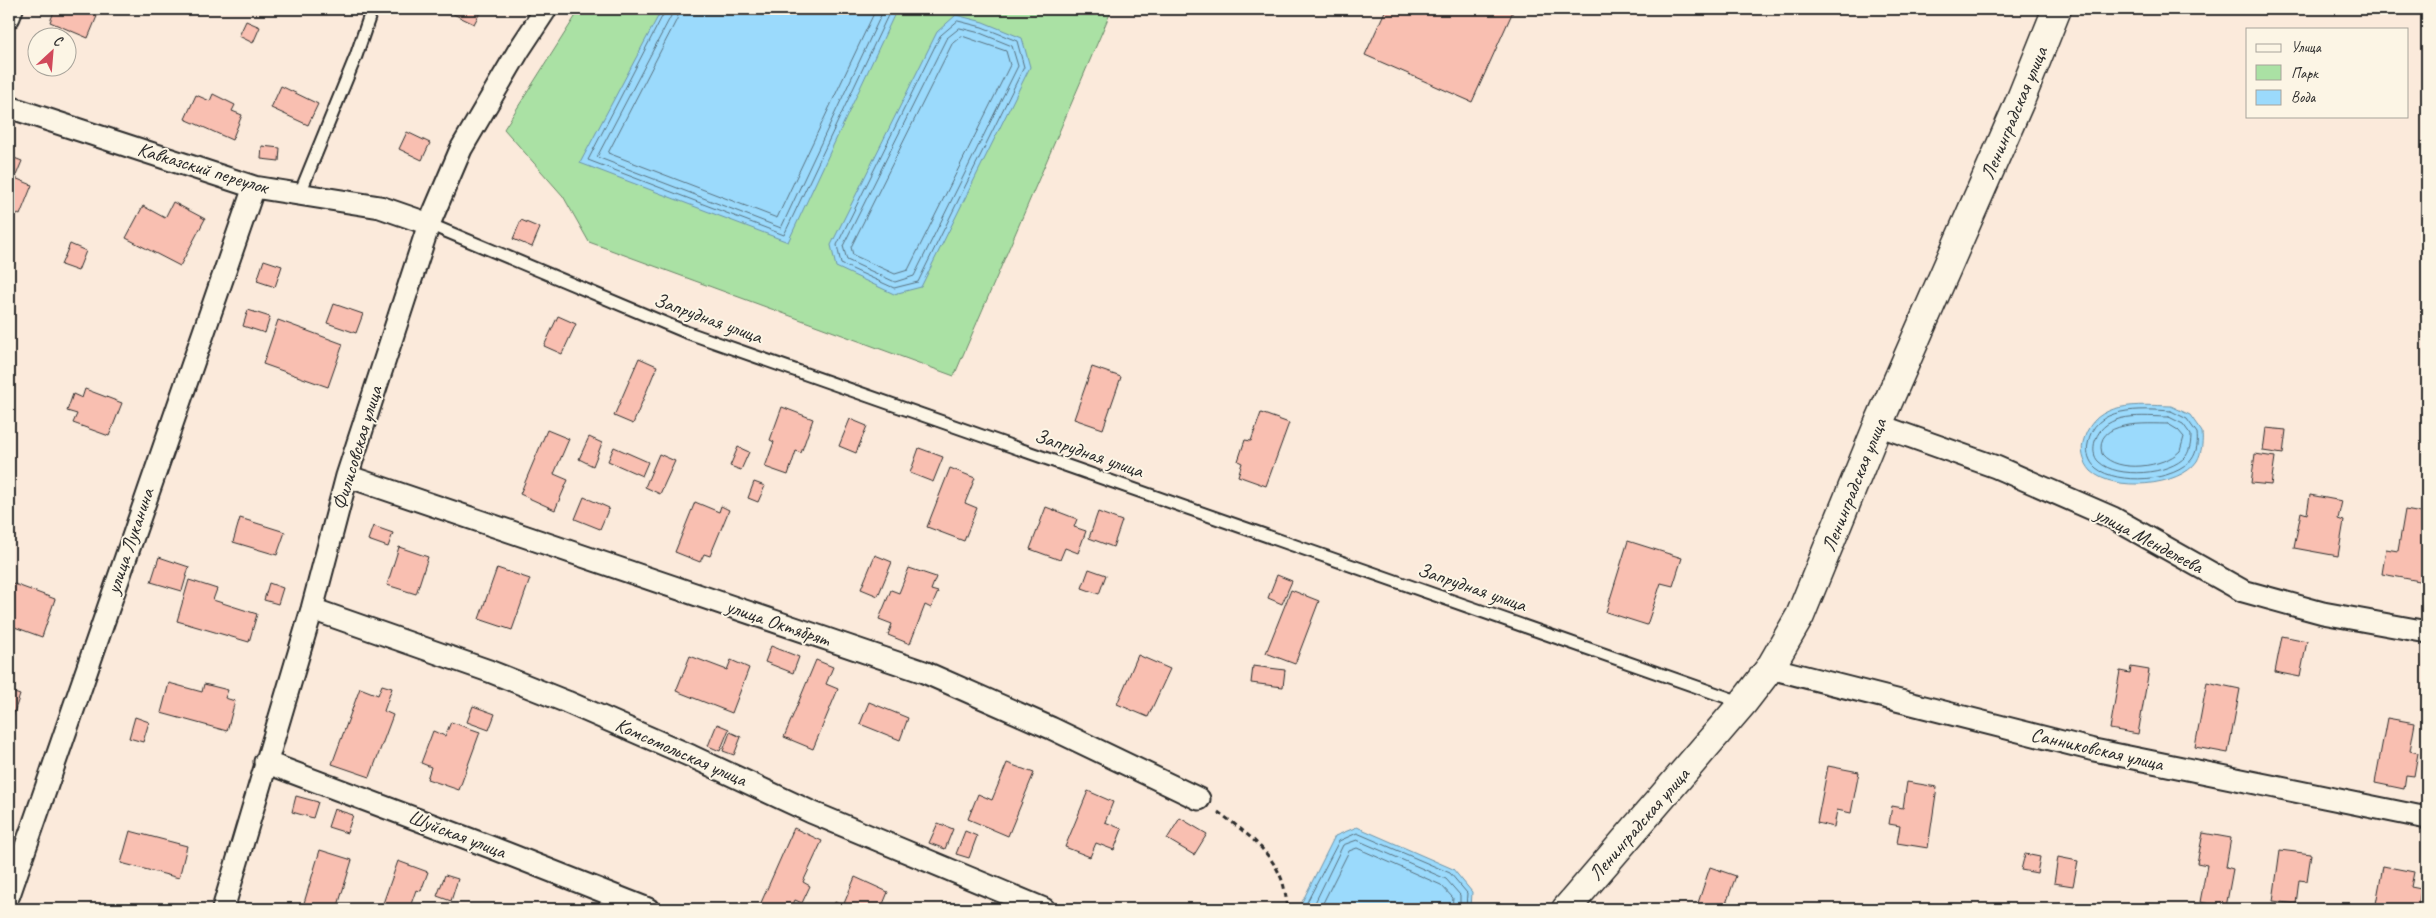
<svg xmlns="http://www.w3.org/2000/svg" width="2436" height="918" viewBox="0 0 2436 918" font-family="Caveat,sans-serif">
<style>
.green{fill:#aae1a4;stroke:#6a8668}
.water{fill:#9bdafc;stroke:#6e94a8}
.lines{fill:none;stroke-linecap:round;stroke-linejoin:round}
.shore{stroke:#58717f;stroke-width:1}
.building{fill:#f9bfb1;stroke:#2b2b2b}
.lane-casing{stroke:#2b2b2b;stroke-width:15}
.street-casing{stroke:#2b2b2b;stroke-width:25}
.secondary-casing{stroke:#2b2b2b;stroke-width:31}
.path{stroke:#2b2b2b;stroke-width:3;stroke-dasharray:5 4;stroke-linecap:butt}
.lane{stroke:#fcf5e5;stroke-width:11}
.street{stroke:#fcf5e5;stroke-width:21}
.secondary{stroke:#fcf5e5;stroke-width:28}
.labels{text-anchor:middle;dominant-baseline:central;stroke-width:4;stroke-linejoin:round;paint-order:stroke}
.street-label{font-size:20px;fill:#2b2b2b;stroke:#fcf5e5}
</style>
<rect width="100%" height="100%" fill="#fbeadb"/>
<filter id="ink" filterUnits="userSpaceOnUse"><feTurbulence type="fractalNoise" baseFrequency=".02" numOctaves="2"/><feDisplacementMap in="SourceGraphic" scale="10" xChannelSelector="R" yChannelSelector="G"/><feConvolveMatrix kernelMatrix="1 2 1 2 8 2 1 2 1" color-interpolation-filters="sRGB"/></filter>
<g filter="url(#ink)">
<path class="green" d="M580,9H1112L954,376L589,242L563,196L504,129Z"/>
<path class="water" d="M662,9H897L788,242L580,163Z
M956,15L983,22L1022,38L1030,67L921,287L894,294L836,267L831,245L937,32Z
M2171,406L2190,415L2202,432C2203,441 2202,452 2197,461C2180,487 2113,492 2091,471C2083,462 2080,450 2084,439C2096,400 2138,405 2171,406Z
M1357,827L1453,869L1472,892L1471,909H1301V904L1335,836Z"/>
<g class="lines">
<path class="shore" d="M666,9L588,160L784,235L891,9
M672,9L671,16L597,157L781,228L884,9
M680,9L677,19L608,153L777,218L876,9
M958,21L982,27L1017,41L1024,67L918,282L894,288L841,264L837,245L940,36Z
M960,28L980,33L1012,46L1018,66L914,276L895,282L847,260L843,246L946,39Z
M962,36L1006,51L1010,65L908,270L895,274L853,255L851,247L952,44Z
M2171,411L2187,419L2197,433C2198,442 2197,452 2192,459C2176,482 2117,485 2096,468C2089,462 2086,452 2088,444C2093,405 2142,409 2171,411Z
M2169,417L2183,424L2191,435C2191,442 2190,450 2186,456C2170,475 2117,479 2099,462C2093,457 2093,448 2095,441C2105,410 2144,417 2169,417Z
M2168,424L2178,430L2184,437L2180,451C2164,467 2118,474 2102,454C2093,419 2148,424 2168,424Z
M1306,909V904L1339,841L1357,833L1450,873L1467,893L1466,909
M1312,909L1343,845L1357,840L1446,879L1460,895V909
M1320,909L1349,851L1357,848L1441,885L1453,898L1452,909"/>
</g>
<path class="building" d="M55,9H100L88,38L50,22Z
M443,9H482L474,24Z
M1386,9H1514L1472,102L1365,55Z
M246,21L260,27L253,43L239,36Z
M281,86L318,104L308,125L271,108Z
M213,94L235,105L232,111L242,115L232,140L185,119L196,95L210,101Z
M407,132L430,143L422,160L399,149Z
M262,146L280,148L279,161L261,159Z
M9,156L22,161L15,178L32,185L20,215L9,210Z
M173,202L205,219L180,266L126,238L143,206L165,218Z
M521,220L540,228L532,247L513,239Z
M70,244L86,251L78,271L61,265Z
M264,260L282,266L275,287L257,281Z
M334,304L363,314L356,333L327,323Z
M248,310L270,317L265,333L243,326Z
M558,316L576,324L562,354L544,346Z
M278,320L343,344L328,387L263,364Z
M639,358L657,366L633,424L614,416Z
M1092,367L1121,377L1103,429L1074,419Z
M85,389L122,403L109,436L73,423L77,414L67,411L73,394L82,398Z
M782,407L813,419L801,453L796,451L788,475L765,467L774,442L770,440Z
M1261,413L1289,423L1266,486L1238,476L1242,463L1238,461L1245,440L1251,441Z
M850,419L867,426L856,453L839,446Z
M2266,428L2286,430L2283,454L2263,451Z
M547,430L569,439L554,474L568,480L555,510L520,494Z
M589,437L602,443L593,466L579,459Z
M614,447L648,462L642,476L608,461Z
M738,447L749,452L741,470L730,466Z
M919,448L943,457L933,482L910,473Z
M659,454L675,461L660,494L645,487Z
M2255,454L2275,457L2271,485L2251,483Z
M950,468L975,478L965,503L977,508L964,541L927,527Z
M754,482L765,486L758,502L748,498Z
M2310,495L2342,501L2338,519L2344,521L2338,556L2294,548L2301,512L2307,514Z
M584,497L609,508L600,529L575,519Z
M695,502L719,512L721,506L729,510L710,556L704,554L700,562L675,552Z
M1046,507L1077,519L1074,527L1086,531L1078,553L1065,548L1060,560L1030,549Z
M2405,510L2427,514V567L2425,582L2382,574L2386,549L2398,551Z
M1098,512L1122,521L1113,547L1089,538Z
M240,518L285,532L277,555L233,542Z
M373,526L393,533L388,547L368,540Z
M1628,541L1682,558L1673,586L1661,583L1647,625L1606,612Z
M399,547L428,557L416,594L387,585Z
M875,555L892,562L878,596L861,589Z
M159,557L189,567L182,591L151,582Z
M497,568L530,579L512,630L479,619Z
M909,568L936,577L931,590L938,592L931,608L925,605L910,644L888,635L892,624L879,619L891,590L899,593Z
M1089,569L1106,575L1099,594L1082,588Z
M1277,575L1292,581L1282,604L1268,598Z
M189,580L217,589L213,600L257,614L249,642L177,621Z
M9,582L55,599L42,637L9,625Z
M269,583L283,588L278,604L264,600Z
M1291,590L1319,601L1295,664L1266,653Z
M2282,636L2307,641L2300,677L2275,672Z
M771,646L799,657L793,673L765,662Z
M1138,655L1170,669L1148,717L1117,704Z
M690,656L727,670L731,660L749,668L732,713L676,691Z
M816,660L833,667L826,684L838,689L813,749L784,737Z
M1253,666L1285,670L1283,687L1251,683Z
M2131,667L2149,670L2138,734L2110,729L2120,671L2130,673Z
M2207,682L2240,689L2228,753L2195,747Z
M169,683L202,692L204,684L228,690L225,698L235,701L227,731L161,713Z
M382,685L392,688L384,711L393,715L370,777L332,764L360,688L378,695Z
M9,691L20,695L9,727Z
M869,702L908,718L900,740L860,724Z
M473,706L495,714L489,730L467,722Z
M135,717L149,722L143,742L129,738Z
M2387,718L2415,723L2410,751L2418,753L2414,776L2406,775L2404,789L2375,783Z
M451,722L480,732L459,790L427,779L431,767L421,763L433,731L445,736Z
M717,724L729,729L720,751L708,746Z
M730,732L741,737L734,755L723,751Z
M1007,763L1034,773L1008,836L968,819L978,794L992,800Z
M1828,766L1859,772L1851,813L1837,810L1834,827L1817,823Z
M1907,782L1937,787L1928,848L1897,843L1900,826L1889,824L1892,806L1903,808Z
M1088,791L1113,802L1105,822L1122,829L1114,850L1096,843L1090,857L1065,847Z
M296,796L318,802L313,818L292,812Z
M334,809L353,815L347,833L328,827Z
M1180,818L1207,834L1194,855L1167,839Z
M938,823L953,829L945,849L929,843Z
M794,828L822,841L803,882L810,886L802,903L795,900L791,909H768L760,905Z
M130,831L187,846L179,878L121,863Z
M965,831L977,836L969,858L956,854Z
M2203,833L2231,838L2226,867L2233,869L2226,907L2200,902L2207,865L2197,863Z
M320,850L352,860L337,909H324L304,903Z
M2280,850L2311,854L2307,881L2299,880L2296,904L2273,901Z
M2025,854L2040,857L2037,873L2021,870Z
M2058,857L2078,861L2073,886L2054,883Z
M398,861L428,872L421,891L416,890L410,907L416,909H381Z
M2383,866L2414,872L2411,887L2421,889L2418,909H2375Z
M1710,867L1736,876L1724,909H1696Z
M445,875L458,879L451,901L437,896Z
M855,877L888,892L881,909H832L835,902L843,906Z"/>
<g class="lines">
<g class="lane-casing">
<path id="lane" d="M300,193L356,56L372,9
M429,224L686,332L1743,703"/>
</g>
<g class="street-casing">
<path id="street" d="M9,17L12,9
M9,107L254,187L380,207L429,224
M1878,425L1996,467L2113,518L2243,591L2323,613L2427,632
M347,476L924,672L1051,728L1199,799
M312,609L489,671L567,702L691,756L811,812L1044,909
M1770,668L2094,750L2427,818
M265,762L493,848L648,909
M9,895L254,187
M223,909L312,609L347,476L429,224L461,149L519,50L546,9"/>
</g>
<g class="secondary-casing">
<path id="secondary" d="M1566,909L1743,703L1770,668L1800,616L1878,425L2020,101L2057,9"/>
</g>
<path class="path" d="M1218,812C1243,830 1273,852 1283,883C1285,891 1287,901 1288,909"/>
<use href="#lane" class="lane"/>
<use href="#street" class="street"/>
<use href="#secondary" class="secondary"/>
</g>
</g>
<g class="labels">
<g class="street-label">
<text transform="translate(2014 113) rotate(-67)">Ленинградская улица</text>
<text transform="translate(203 168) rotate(17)">Кавказский переулок</text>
<text transform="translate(708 318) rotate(20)">Запрудная улица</text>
<text transform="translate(357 448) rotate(-73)">Филисовская улица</text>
<text transform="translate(1089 453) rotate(19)">Запрудная улица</text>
<text transform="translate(1854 485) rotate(-68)">Ленинградская улица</text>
<text transform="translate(2149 540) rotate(28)">улица Менделеева</text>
<text transform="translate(130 541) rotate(-71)">улица Луканина</text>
<text transform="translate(1472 587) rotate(19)">Запрудная улица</text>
<text transform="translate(778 623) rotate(19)">улица Октябрят</text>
<text transform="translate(2097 749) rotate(13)">Санниковская улица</text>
<text transform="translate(681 752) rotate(24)">Комсомольская улица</text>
<text transform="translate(1639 824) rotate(-49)">Ленинградская улица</text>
<text transform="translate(457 834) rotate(21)">Шуйская улица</text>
</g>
</g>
<rect width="2436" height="918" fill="none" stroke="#fcf5e5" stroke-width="30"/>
<rect x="15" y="15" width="2406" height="888" fill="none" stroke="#2b2b2b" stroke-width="2" filter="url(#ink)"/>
<rect x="2246" y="28" width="162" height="90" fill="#fcf5e5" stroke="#a8a49b"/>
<rect x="2256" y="44" width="25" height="8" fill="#fcf5e5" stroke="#a8a49b"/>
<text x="2291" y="52" font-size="15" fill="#2b2b2b">Улица</text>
<rect x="2256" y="65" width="25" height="15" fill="#aae1a4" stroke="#a8a49b"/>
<text x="2291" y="78" font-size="15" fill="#2b2b2b">Парк</text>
<rect x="2256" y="90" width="25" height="15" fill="#9bdafc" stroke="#a8a49b"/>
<text x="2291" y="102" font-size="15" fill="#2b2b2b">Вода</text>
<g transform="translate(52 52) rotate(26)"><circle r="24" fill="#fcf5e5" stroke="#a8a49b"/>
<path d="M0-4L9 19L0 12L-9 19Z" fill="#d1495b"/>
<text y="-8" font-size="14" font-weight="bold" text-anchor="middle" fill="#2b2b2b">С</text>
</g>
</svg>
